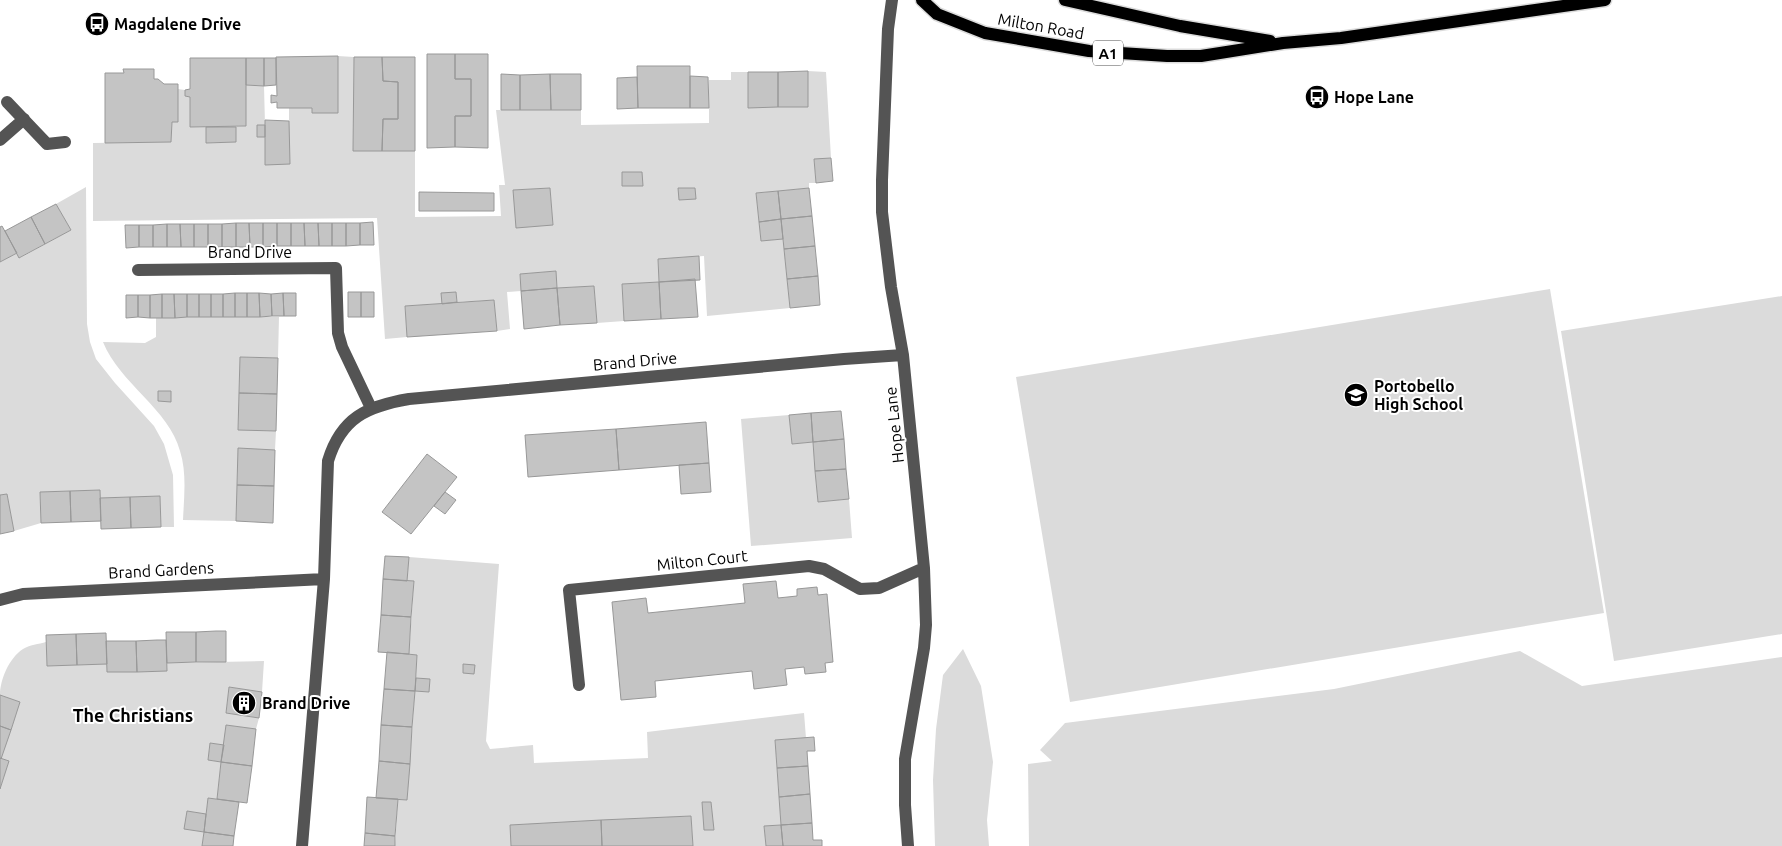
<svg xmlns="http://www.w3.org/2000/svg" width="1782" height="846" viewBox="0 0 1782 846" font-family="Ubuntu,sans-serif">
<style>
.green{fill:#dbdbdb;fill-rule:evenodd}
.building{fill:#c4c4c4;stroke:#989898}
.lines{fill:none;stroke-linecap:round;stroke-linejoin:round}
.major-casing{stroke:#dbdbdb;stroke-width:15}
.minor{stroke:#545454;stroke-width:12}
.major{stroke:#000;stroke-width:12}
.labels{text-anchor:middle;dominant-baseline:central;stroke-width:4;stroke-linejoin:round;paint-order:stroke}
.shield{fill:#fff;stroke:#4c4c4c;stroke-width:1}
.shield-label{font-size:15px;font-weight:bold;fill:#000}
.poi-label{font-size:16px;font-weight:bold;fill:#000;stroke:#fff;text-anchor:start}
.street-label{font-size:16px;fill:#000;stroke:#fff}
.neighbourhood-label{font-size:18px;font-weight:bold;fill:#000;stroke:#fff}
</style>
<rect width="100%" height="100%" fill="#fff"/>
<path class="green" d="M338,56L354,57L353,151H415V217L501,216L499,185H505L496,110H581V125L709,123V80H731V72H748V107H808V71L826,72L831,158L814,160L816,183H809V188L756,193L761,241L783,239L790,308L707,316L704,256L658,259L659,282L622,284L624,321L597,323L594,286L557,288L556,271L520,274L521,291L507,292L510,329L497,331L494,300L457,302L456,292L442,304L405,306L407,337L385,339L377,218L93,221V143L171,142L172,122H178V89L185,90V96L190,97V127H206V143L236,142V127L246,126V85L264,86L265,125L257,137H265V164H289V108H312V113L338,112ZM550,188L553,225L514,190Z
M86,187L87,324L90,342L96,359L115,383L154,426L164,444L173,475L174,527H161L160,496L100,498V490L40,492L41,523L14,531L7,494L0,495V262L17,253L20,258L71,230L56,204Z
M1550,289L1604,613L1070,702L1016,377Z
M1782,296V634L1614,661L1561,331Z
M156,317H279L278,358L240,357L238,429L276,431L275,450L238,449L236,521L183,520C184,497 187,473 180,451C169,409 120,384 103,342L145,343L156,337Z
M789,415L792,444L813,442L818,502L849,499L852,538L751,546L741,419Z
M409,557L499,564L486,741L490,749L533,745L534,763L648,758L647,732L804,713L806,738L775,740L781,825L764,826L766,846H693L691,816L511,825V846H395L398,799L407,800L415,691L429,692L430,679L416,678L417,655L409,654L414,581H407ZM703,802H711L713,830H704Z
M46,642L47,666L107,664V672L166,671L167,663L264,661L262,692L229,687L226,713L259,718L256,729L226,725L224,745L210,743L208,760L221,762L217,799L208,798L206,814L187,811L185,829L204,832L202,846H0V789L9,761L1,759L20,702L0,695C0,680 9,658 23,649C29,645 39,644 46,642Z
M963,649L981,686L993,762L987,820L989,846H935L933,780L936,729L943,675Z
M1520,651L1582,686L1782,657V846H1029L1028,764L1052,761L1040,750L1065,723L1334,689Z"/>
<path class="building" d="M427,54H455V79H471V116H455V147L427,148Z
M455,54H488V148L455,147V116H471V79H455Z
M338,56V113H312V108H277V102L271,103V95L277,96L276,57Z
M354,57H382L383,81L398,82V119H383L382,151H353Z
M382,57H415V151H382L383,119H398V82L383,81Z
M190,58H246V126L190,127V97L185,96V90L190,89Z
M246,58H264V86L246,85Z
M264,58H276V85L264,86Z
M637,66H690V108H638Z
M123,69H154V79H158L164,84H178V122H172L171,142L105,143V73H124Z
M808,71V107H778V72Z
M748,72H778V107L748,108Z
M501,74L520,75V110H501Z
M550,74H581V110H551Z
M550,74L551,110H520V75Z
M690,76L708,77L709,108H690Z
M637,77L638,108L617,109V78Z
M265,120L289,121L290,164L265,165Z
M257,125H265V137H257Z
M206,127H236V142L206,143Z
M831,158L833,181L816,183L814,159Z
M622,172H642L643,186H622Z
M550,188L553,225L516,228L513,190Z
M678,188H695L696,199L679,200Z
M809,188L812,216L781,219L778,191Z
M778,191L781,219L759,222L756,193Z
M419,192L494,193V211H419Z
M56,204L71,230L45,244L31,217Z
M812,216L815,246L784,249L781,219Z
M31,217L45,244L19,258L5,231Z
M781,219L783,239L761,241L759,222Z
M373,222L374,245H360V223Z
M236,223H249L250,247H236Z
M236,223V247H222V224Z
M249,223H263V247H250Z
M263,223H277V246L263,247Z
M277,223H291V246H277Z
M291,223H304L305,246H291Z
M304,223H318L319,246H305Z
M318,223H332V246H319Z
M332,223H346V246H332Z
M346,223H360V245L346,246Z
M167,224H180L181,247H167Z
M167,224V247H153V225Z
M180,224H194V247H181Z
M194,224H208V247H194Z
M208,224H222V247H208Z
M125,225H139V247L126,248Z
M139,225H153V247H139Z
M2,226L17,253L0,262V227Z
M815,246L818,276L787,279L784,249Z
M699,256L700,280L659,282L658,259Z
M556,271L557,288L521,291L520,274Z
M818,276L820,305L790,308L787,279Z
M695,279L698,317L661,319L659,282Z
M659,282L661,319L624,321L622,284Z
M594,286L597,323L560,325L557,288Z
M557,288L560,325L524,329L521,291Z
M348,292H361V317H348Z
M361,292H374V317H361Z
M456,292L457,302L442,304L441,293Z
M235,293V317H223V294Z
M235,293H247V317H235Z
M247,293H259L260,317H247Z
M259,293L271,294L272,316L260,317Z
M283,293L284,316H272L271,294Z
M283,293H296V316H284Z
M162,294H174L175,318H162Z
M162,294V318H150V295Z
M174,294H187V317L175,318Z
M187,294H199V317H187Z
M199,294H211V317H199Z
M211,294H223V317H211Z
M126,295H138V317L126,318Z
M138,295H150V318L138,317Z
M494,300L497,331L407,337L405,306Z
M240,357L278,358L277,394L239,393Z
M158,391H171V402L158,401Z
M239,393L277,394L276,431L238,430Z
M841,411L844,439L813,442L811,413Z
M811,413L813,442L792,444L789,415Z
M706,422L709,463L619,470L616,429Z
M616,429L619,470L528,477L525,435Z
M844,439L846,469L815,471L813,442Z
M238,448L275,450L274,486L237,485Z
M427,454L457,477L411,534L382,512Z
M709,463L711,492L681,494L679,465Z
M846,469L849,499L818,502L815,471Z
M237,485L274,486L273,523L236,521Z
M100,490L101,521L71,522L70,491Z
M70,491L71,522L41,523L40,492Z
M445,492L456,500L445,514L434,506Z
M7,494L14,531L0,534V495Z
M160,496L161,527L131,528L130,497Z
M130,497L131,528L101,529L100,498Z
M385,556L409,557L407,581L383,579Z
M383,579L414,581L411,617L381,615Z
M776,581L778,598L797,596V589L817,587L818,595L827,594L833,662L825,663L826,672L805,674L804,667L785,669L787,685L754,689L752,671L655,681L656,697L621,700L612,602L646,598L648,613L745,603L743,584Z
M381,615L411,617L409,654L378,652Z
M216,631H226V662H196V632Z
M166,632H196V662L167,663Z
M106,633L107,664L77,665L76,634Z
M76,634L77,665L47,666L46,635Z
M157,640H166L167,671L137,672L136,641Z
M106,641H136L137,672H107Z
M387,652L417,655L415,691L384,689Z
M463,664L475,665L474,674L463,673Z
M416,678L430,679L429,692L415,691Z
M229,687L262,692L259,718L226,713Z
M384,689L415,691L412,727L381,725Z
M0,695L20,702L11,730L0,726Z
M226,725L256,729L252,766L221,762Z
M381,725L412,727L410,764L379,761Z
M0,726L11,730L1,759L0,758Z
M814,737L815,751H807L808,766L777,768L775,740Z
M210,743L224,745L221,762L208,760Z
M0,758L9,761L0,789Z
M379,761L410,764L407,800L376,798Z
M221,762L252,766L247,803L217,799Z
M808,766L810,794L779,797L777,768Z
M810,794L812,823L781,825L779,797Z
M367,797L398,799L395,836L365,833Z
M208,798L239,802L234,836L204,832Z
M702,802H711L714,830H704Z
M187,811L206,814L204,832L184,829Z
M691,816L693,846H602L601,820Z
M601,820L602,846H511L510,825Z
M812,823L813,840H822V846H783L781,825Z
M781,825L783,846H766L764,826Z
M204,832L234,836L233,846H202Z
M365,833L395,836V846H364Z"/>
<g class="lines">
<g class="major-casing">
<path id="major" d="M922,0L937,14L985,33L1089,51L1167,56H1201L1283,43L1341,38L1605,0
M1065,0L1180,26L1270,41"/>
</g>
<path class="minor" d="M892,0L888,29L882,180V212L891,287L903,355L924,568L926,625L924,648L905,759V805L908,846
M7,102L47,144L65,142
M0,140L24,119
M138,270L336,268L338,333L342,347L371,408
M0,600L23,594L324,579
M579,685L569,590L809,566L824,569L860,589L879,588L924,568
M302,846L324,579L328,461C341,418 367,406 409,399L844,359L903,355"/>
<use href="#major" class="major"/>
</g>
<defs>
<g id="bus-disc" transform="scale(1.25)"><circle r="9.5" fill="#000" stroke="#fff"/><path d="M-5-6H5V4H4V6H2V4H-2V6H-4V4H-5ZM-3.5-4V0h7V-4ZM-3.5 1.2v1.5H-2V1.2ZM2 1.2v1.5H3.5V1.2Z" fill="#fff"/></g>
<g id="school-disc" transform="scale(1.25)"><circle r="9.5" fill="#000" stroke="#fff"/><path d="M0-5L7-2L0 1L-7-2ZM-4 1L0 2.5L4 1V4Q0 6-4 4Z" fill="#fff"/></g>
<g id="building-disc" transform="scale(1.25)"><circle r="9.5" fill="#000" stroke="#fff"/><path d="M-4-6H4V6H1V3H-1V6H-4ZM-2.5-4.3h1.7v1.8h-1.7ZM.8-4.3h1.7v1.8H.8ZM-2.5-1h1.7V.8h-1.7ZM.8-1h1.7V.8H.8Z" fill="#fff"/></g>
</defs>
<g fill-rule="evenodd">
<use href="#bus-disc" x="97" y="24"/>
<use href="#bus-disc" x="1317" y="97"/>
<use href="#school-disc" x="1356" y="395"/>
<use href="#building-disc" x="244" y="703"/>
</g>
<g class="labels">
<rect class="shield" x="1093" y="40.5" width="30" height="25" rx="4"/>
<g class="shield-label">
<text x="1108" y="53">A1</text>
</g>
<g class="poi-label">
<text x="114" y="24">Magdalene Drive</text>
<text x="1334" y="97">Hope Lane</text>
<text x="1374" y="386">Portobello<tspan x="1374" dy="18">High School</tspan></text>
<text x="262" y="703">Brand Drive</text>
</g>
<g class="street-label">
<text transform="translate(1041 26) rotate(10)">Milton Road</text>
<text x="250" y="252">Brand Drive</text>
<text transform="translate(635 361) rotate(-5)">Brand Drive</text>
<text transform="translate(894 425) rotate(-96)">Hope Lane</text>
<text transform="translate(702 560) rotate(-6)">Milton Court</text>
<text transform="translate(161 570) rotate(-3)">Brand Gardens</text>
</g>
<g class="neighbourhood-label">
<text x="133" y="715">The Christians</text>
</g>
</g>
</svg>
